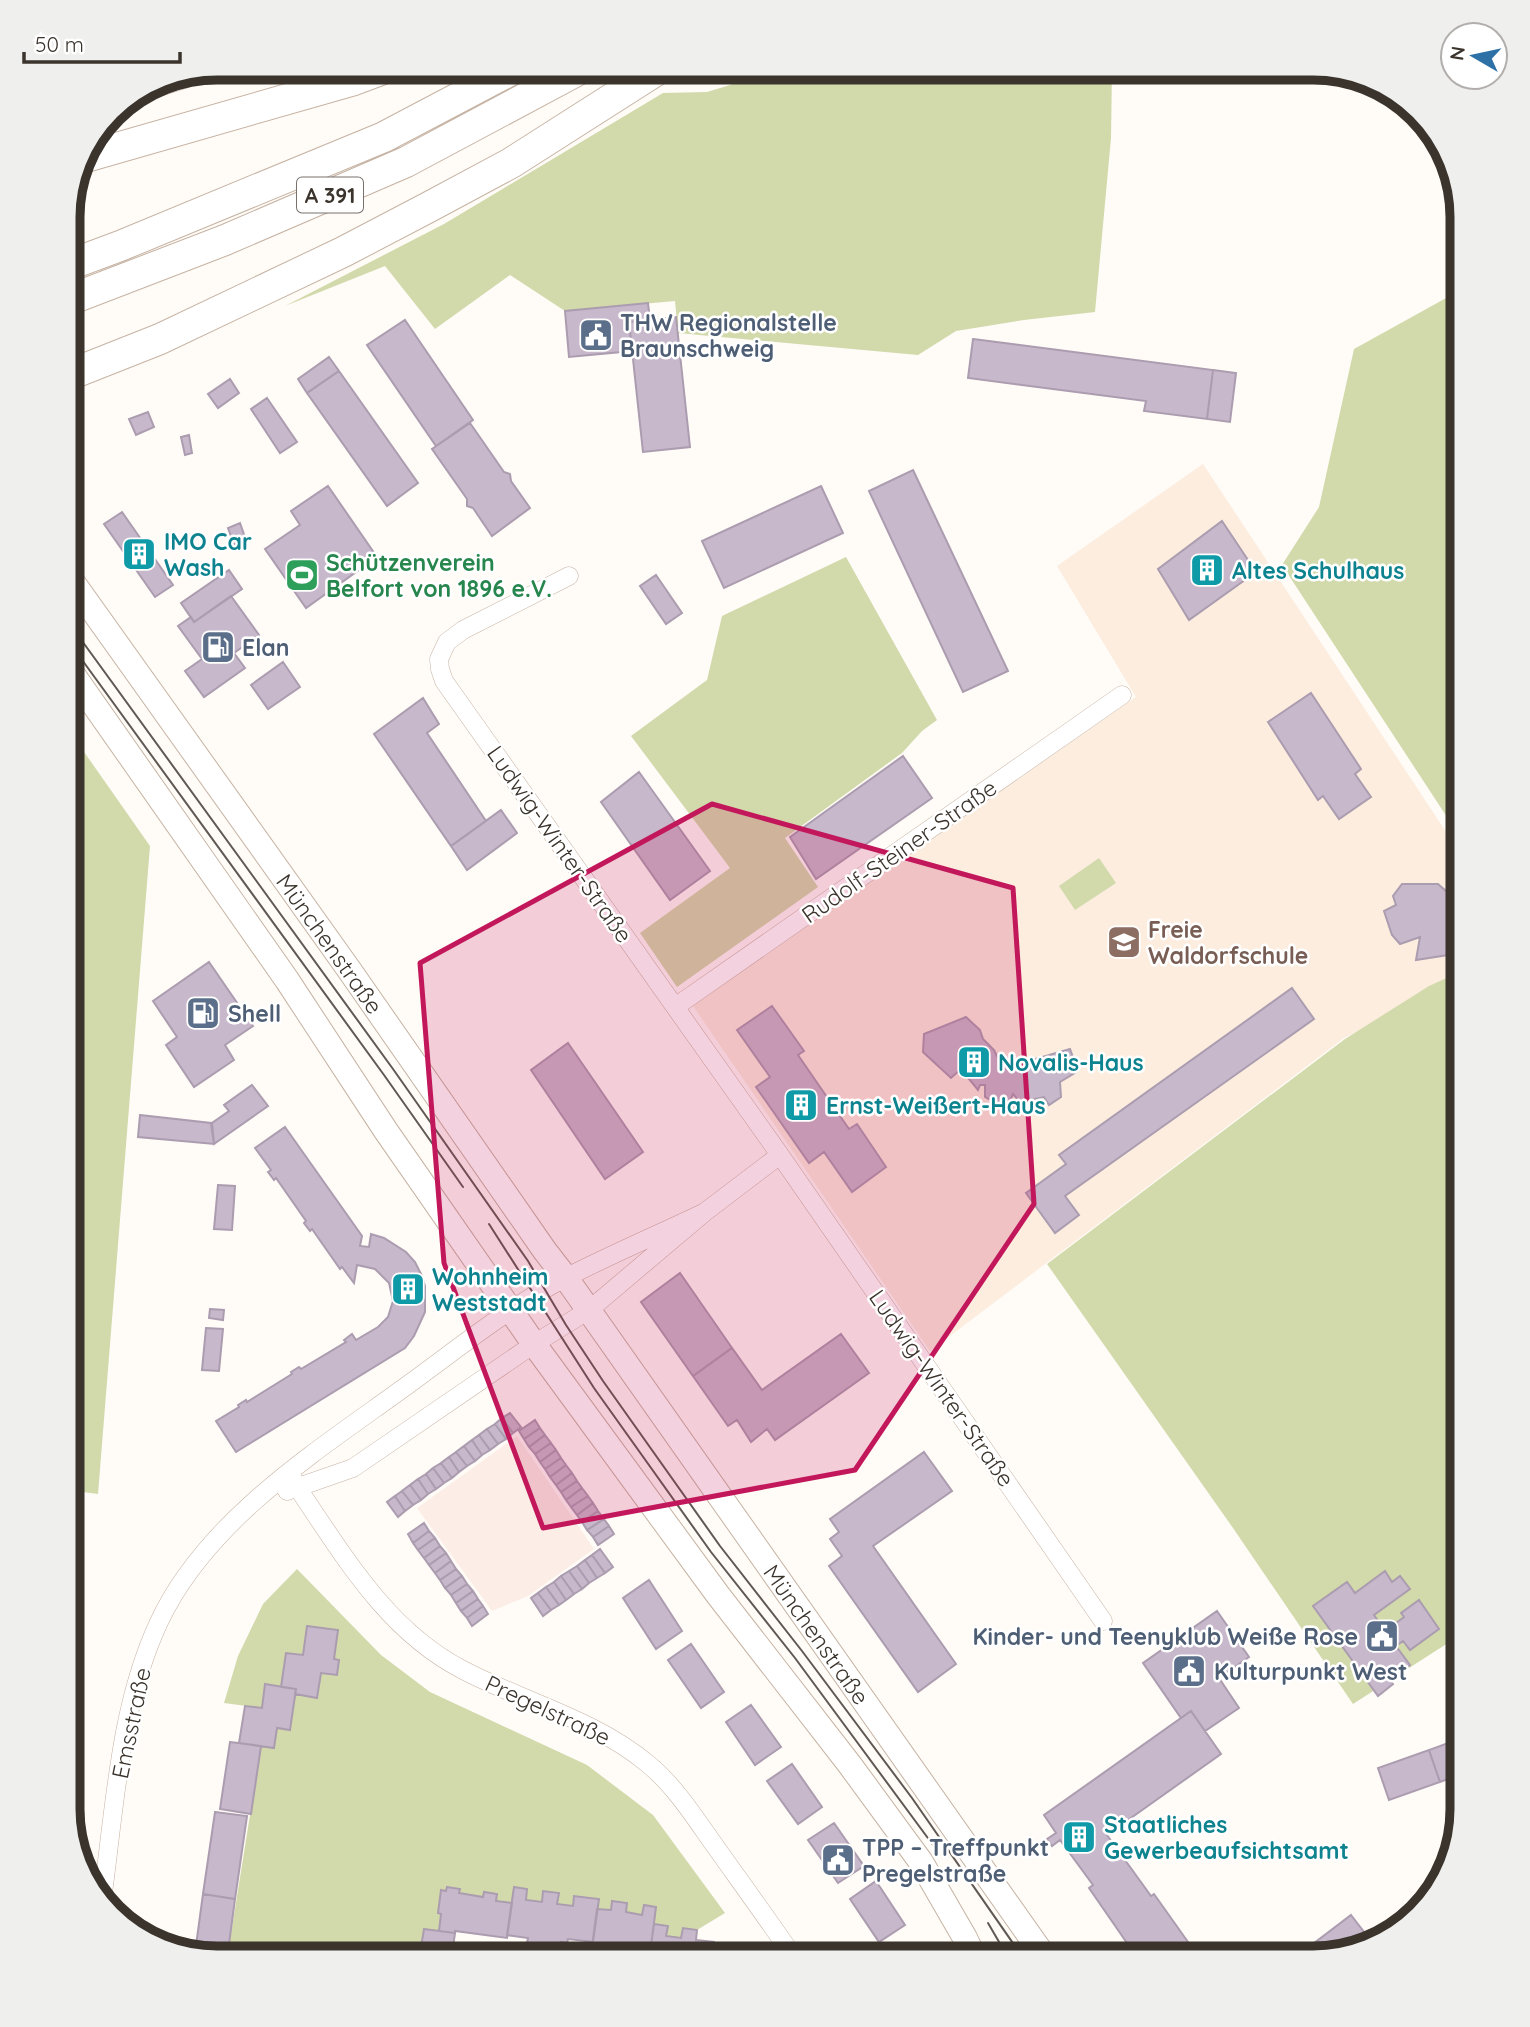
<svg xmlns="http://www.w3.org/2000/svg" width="1530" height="2027" viewBox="0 0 1530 2027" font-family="Quicksand,sans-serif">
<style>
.industrial{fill:#fceee7}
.built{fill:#fceddf}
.green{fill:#d2daab}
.building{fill:#c7b8cb;stroke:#ab9caf;stroke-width:2}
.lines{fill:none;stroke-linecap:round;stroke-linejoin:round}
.street-casing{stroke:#c6b3a3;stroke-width:19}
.secondary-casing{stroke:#c6b3a3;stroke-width:26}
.highway-casing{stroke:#c6b3a3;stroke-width:32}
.street{stroke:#fff;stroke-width:18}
.secondary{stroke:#fff;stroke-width:24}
.highway{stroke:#fff;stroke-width:30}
.tram{stroke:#605953;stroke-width:2}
.marked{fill:#c2185b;fill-opacity:0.2;stroke:#c2185b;stroke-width:5;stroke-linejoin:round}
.labels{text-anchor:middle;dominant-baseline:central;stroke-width:5;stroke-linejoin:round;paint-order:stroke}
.shield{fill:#fff;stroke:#76716c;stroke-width:2}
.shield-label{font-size:21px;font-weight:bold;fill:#3b342d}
.service-label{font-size:23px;font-weight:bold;fill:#4e5e75;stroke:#fff;text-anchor:start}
.culture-label{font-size:23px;font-weight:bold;fill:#0d838f;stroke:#fff;text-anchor:start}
.leisure-label{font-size:23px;font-weight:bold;fill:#27864d;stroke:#fff;text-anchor:start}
.street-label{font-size:23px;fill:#3b342d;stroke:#fff}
.education-label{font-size:23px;font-weight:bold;fill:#785e54;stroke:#fff;text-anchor:start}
.rim{fill:none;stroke:#3b342d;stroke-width:9}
</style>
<rect width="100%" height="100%" fill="#fffbf7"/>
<path class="industrial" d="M517,1436L594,1549L528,1596L492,1611L417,1508Z"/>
<path class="built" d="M1203,464L1462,856V981L1344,1038L930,1351L693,1006L1136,697L1057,566Z"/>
<path class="green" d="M786,68H890L895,71L923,68H1112L1111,138L1095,312L1024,320L956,331L918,355L678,333L675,301L565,311L510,275L435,329L385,266L285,306L444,224L663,93L707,92Z
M1462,287V840L1282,565L1319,507L1354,349L1457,292Z
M846,557L937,720L922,731L902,753L785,838L818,887L677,987L640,933L730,868L631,736L707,680L722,616Z
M68,729L150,846L98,1494L68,1490Z
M1099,858L1116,883L1075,910L1059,886Z
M1462,971V1634L1353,1704L1233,1528L1047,1264L1345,1039L1429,986Z
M297,1569L381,1655L430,1692L587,1765L653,1815L725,1913L697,1930L683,1928L681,1938L666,1936L668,1926L654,1924L656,1907L644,1905L642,1915L626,1912L627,1903L612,1901L611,1910L597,1909L598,1899L574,1896L573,1906L557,1904L559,1893L543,1892L542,1902L526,1900L514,1887L512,1903L496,1901V1894L484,1892L483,1897L459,1893L460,1889L448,1887L438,1913L441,1914L439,1931L424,1929L420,1959H227L261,1746L274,1748L277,1728L290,1730L295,1694L317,1698L321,1673L337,1675L339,1660L334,1659L338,1630L307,1626L303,1655L286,1653L281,1687L265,1685L262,1708L224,1703L238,1656L263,1604Z"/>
<path class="building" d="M648,303L650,320L629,322L632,351L569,357L565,311Z
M676,317L690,447L643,452L629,322Z
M405,320L473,420L436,446L367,345Z
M973,339L1213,370L1207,419L1144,411L1146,401L968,378Z
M329,357L339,371L307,393L298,379Z
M1213,370L1236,373L1230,422L1207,419Z
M339,371L418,483L387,506L307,393Z
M230,379L239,393L218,408L208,394Z
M267,398L297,442L280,453L251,409Z
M148,412L154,427L136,435L129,419Z
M470,423L504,472L510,474L511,481L530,508L492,536L473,508L467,506V499L432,449Z
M189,435L192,453L185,455L181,437Z
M913,470L1008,671L963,692L869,491Z
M328,486L377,557L306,608L265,549L300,525L291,511Z
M821,486L843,533L724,588L702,541Z
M122,512L173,585L155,597L104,524Z
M1222,521L1256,572L1189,620L1158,569Z
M240,523L246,540L234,545L228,528Z
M229,570L242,589L194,622L181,603Z
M656,575L682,613L666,624L640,586Z
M231,596L259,635L234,653L245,668L204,697L185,671L202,659L178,626L191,617L194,622Z
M283,662L300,687L268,709L251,685Z
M1311,693L1361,769L1355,774L1371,797L1339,819L1323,796L1318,800L1268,722Z
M423,698L439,724L427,733L486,821L451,846L374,734Z
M903,756L932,798L816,879L790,837Z
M639,772L710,871L670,900L601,802Z
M501,810L517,833L467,870L451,846Z
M1402,884H1438L1462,905V924L1459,927L1462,936L1448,955L1416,960L1420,937L1400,944L1392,935L1384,911L1396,905L1393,896Z
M209,962L253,1026L225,1045L234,1060L194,1087L166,1045L177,1037L153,1001Z
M1292,988L1314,1019L1065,1196L1079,1215L1055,1233L1026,1193L1066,1164L1059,1155Z
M772,1006L804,1051L798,1055L849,1129L857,1124L886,1167L852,1192L824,1152L809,1163L756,1087L770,1077L737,1030Z
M966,1017L980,1030L983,1039L994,1050L999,1060L1009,1058L1018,1064L1070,1049L1078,1071L1060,1082L1061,1097L1049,1105L1044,1097L1020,1102L1013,1094L1009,1104L996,1103L985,1097V1085H980L978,1090L961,1069L951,1078L923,1052L924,1034Z
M568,1043L643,1152L605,1179L531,1070Z
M252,1085L268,1106L214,1144L212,1123L229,1111L224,1105Z
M140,1115L211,1123L214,1144L138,1137Z
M285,1127L362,1236L360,1246L369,1247L371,1234L384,1238L406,1252L415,1262L421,1274L425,1286V1312L414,1336L405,1348L236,1452L216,1421L239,1407L238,1405L246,1400L247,1402L292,1374L291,1372L299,1367L301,1369L346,1342L344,1340L352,1334L356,1340L378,1327L388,1317L393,1301L389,1283L375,1269L357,1265L354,1283L342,1267L340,1269L312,1229L310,1231L304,1223L306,1221L276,1178L274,1180L268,1172L271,1170L255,1148Z
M218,1185L235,1186L232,1230L214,1229Z
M680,1273L732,1348L693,1376L641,1302Z
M210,1309L224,1310L223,1320L209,1318Z
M206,1328L223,1329L219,1371L202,1370Z
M841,1334L869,1373L775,1440L767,1429L751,1442L737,1420L728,1426L693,1376L732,1348L762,1390Z
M510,1413L521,1427L513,1433L502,1418Z
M502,1418L513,1433L506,1439L495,1424Z
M535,1420L540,1428L524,1439L519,1431Z
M495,1424L506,1439L498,1444L487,1429Z
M540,1428L545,1435L529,1447L524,1439Z
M487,1429L498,1444L490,1450L479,1435Z
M479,1435L490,1450L482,1455L472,1440Z
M545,1435L551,1443L535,1454L529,1447Z
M472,1440L482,1455L475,1461L464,1446Z
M551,1443L556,1450L540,1462L535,1454Z
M464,1446L475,1461L467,1466L456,1452Z
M556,1450L561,1458L545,1469L540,1462Z
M456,1452L467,1466L459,1472L449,1457Z
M924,1452L952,1491L873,1546L956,1664L918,1692L829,1566L842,1556L830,1539L839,1532L830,1519Z
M449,1457L459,1472L452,1478L441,1463Z
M561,1458L566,1465L550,1477L545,1469Z
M441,1463L452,1478L444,1483L433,1468Z
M566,1465L572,1473L556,1485L550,1477Z
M433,1468L444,1483L436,1489L426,1474Z
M572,1473L577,1481L561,1492L556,1485Z
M426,1474L436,1489L428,1494L418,1479Z
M418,1479L428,1494L421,1500L410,1485Z
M577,1481L582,1488L566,1500L561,1492Z
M410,1485L421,1500L413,1505L402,1491Z
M582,1488L588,1496L571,1507L566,1500Z
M402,1491L413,1505L405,1511L395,1496Z
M395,1496L405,1511L398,1517L387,1502Z
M588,1496L593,1503L577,1515L571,1507Z
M593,1503L598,1511L582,1522L577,1515Z
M598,1511L604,1519L587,1530L582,1522Z
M604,1519L609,1526L593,1537L587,1530Z
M424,1523L429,1531L413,1543L408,1534Z
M609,1526L614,1534L598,1545L593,1537Z
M429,1531L435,1538L418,1550L413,1543Z
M435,1538L440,1546L424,1558L418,1550Z
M440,1546L446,1553L429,1565L424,1558Z
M600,1549L613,1567L605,1573L592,1555Z
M446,1553L451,1561L435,1573L429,1565Z
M592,1555L605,1573L597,1578L585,1560Z
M585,1560L597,1578L589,1583L577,1566Z
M451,1561L456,1569L440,1580L435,1573Z
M577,1566L589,1583L582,1589L569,1571Z
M456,1569L462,1576L445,1588L440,1580Z
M569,1571L582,1589L574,1594L561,1576Z
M1385,1571L1392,1582L1400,1576L1410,1589L1374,1615L1385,1631L1404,1617L1401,1613L1419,1600L1439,1629L1410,1650L1403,1641L1396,1646L1410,1665L1390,1680L1393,1684L1378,1696L1313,1606L1347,1582L1355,1593Z
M462,1576L467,1584L451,1595L445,1588Z
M561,1576L574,1594L566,1600L554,1582Z
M649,1580L682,1631L656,1649L623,1598Z
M554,1582L566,1600L559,1605L546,1587Z
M467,1584L473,1591L456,1603L451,1595Z
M546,1587L559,1605L551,1610L538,1593Z
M473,1591L478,1599L461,1611L456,1603Z
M538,1593L551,1610L543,1616L531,1598Z
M478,1599L483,1606L467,1618L461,1611Z
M483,1606L488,1614L472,1626L467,1618Z
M1217,1611L1249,1657L1219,1678L1239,1708L1205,1731L1191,1711L1181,1718L1143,1663Z
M68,1616L72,1621L77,1622L81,1628V1633L68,1640Z
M307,1626L338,1630L334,1659L339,1660L337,1675L321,1673L317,1698L295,1694L296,1689L281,1687L286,1653L303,1655Z
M691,1644L724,1692L701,1708L668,1660Z
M265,1684L296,1689L290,1730L277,1728L274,1748L239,1743L245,1706L262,1708Z
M751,1705L781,1747L755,1765L726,1722Z
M1191,1711L1221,1754L1107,1835L1151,1896L1154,1894L1188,1942L1164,1959H1138L1089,1888L1093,1885L1060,1840L1052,1846L1047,1839L1056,1833L1044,1815Z
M1462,1738V1774L1440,1782L1429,1750Z
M230,1742L261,1746L251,1814L220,1809Z
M1429,1750L1440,1782L1389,1800L1378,1768Z
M792,1764L822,1807L798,1824L767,1781Z
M215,1812L247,1816L235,1899L203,1894Z
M834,1823L864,1866L838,1883L808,1840Z
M1443,1880L1442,1884L1411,1917L1405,1909Z
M876,1881L905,1925L879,1942L850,1899Z
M447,1887L460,1889L459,1893L483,1897L484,1892L497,1894L496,1901L512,1903L507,1938L455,1931V1933L439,1931L441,1914L438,1913L441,1890L446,1891Z
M514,1887L527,1889L526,1900L542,1902L543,1891L559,1893L557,1904L573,1906L574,1896L599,1899L593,1942L568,1939L567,1943L561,1942L560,1948L527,1943L528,1938L507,1935Z
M203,1894L235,1899L227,1959H217L195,1953Z
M612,1901L627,1903L626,1912L642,1915L644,1905L656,1907L650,1954L631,1952V1956L606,1953V1948L592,1946L597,1909L611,1910Z
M1351,1915L1371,1941L1317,1957L1309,1947Z
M654,1924L668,1926L666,1936L681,1938L683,1928L697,1930L696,1940L714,1942V1947L731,1949L729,1959H649Z
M424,1929L455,1933L452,1954H454V1959H419Z"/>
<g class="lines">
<g class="street-casing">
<path id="street" d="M138,94L185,79L196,73
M569,576L463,630L447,642L439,659L440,669L444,681L780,1155L1103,1621
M675,1007L1122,695
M290,1473L297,1487C344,1556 387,1631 463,1670C524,1702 594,1719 648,1764C675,1786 695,1818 715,1846C742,1884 769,1921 795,1959
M287,1491L353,1468L534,1344L589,1310L705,1212L780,1155
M102,1900C115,1808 119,1707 159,1622C207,1519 320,1449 409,1384C460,1347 510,1306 567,1277C612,1254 659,1234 705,1212"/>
</g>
<g class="secondary-casing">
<g id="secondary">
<path id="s1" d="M69,577L350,971L545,1251L566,1278L1046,1959"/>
<path d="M69,669L287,980L386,1131L534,1344L718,1595L850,1765L921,1862L965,1938L975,1959"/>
</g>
</g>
<g class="highway-casing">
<path id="highway" d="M82,158L354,80L386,68
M69,265L120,246L384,137L515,68
M69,300L225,240L406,162L582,68
M69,375L160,339L343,252L429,207L511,163L660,68"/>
</g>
<use href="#street" class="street"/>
<use href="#secondary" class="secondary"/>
<use href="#highway" class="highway"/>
<path class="tram" d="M69,623L393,1069L528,1261L566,1325L603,1381L720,1546L802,1651L912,1798L1024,1959
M69,642L384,1075L463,1187
M489,1224L594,1388L711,1552L795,1658L933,1845
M988,1923L1009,1959"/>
</g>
<path class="marked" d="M712,804L1013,888L1034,1204L855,1470L543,1528L444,1263L420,963Z"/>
<defs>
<g id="civic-square" transform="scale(1.75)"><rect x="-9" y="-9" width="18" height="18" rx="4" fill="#5c6f8a" stroke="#fff"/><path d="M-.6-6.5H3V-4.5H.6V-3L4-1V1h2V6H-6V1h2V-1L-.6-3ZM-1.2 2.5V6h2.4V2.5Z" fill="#fff"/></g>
<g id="building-square" transform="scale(1.75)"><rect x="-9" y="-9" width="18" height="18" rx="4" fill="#0f9aa8" stroke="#fff"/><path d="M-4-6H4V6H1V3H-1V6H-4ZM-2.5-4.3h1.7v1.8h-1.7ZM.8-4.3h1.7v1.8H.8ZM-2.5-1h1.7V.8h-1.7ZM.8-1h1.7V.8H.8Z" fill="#fff"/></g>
<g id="stadium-square" transform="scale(1.75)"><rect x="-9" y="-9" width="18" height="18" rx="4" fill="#2e9e5b" stroke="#fff"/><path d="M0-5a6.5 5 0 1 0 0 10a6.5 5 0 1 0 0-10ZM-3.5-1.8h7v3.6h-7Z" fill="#fff"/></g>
<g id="fuel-square" transform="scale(1.75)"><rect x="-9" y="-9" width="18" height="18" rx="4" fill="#5c6f8a" stroke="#fff"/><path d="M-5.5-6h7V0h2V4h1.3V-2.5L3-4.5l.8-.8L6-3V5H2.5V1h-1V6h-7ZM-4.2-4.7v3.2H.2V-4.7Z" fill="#fff"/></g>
<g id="school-square" transform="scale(1.75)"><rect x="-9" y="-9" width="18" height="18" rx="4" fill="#8d6e63" stroke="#fff"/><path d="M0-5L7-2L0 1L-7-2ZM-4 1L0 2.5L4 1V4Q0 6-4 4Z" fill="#fff"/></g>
</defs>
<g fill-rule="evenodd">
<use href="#civic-square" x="596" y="335"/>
<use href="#building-square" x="139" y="554"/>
<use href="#building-square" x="1207" y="570"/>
<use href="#stadium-square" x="302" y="575"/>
<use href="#fuel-square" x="218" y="647"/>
<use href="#school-square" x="1124" y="942"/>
<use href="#fuel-square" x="203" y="1013"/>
<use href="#building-square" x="974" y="1062"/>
<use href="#building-square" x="801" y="1105"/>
<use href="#building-square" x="408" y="1289"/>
<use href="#civic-square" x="1382" y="1636"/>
<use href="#civic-square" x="1189" y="1671"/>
<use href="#building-square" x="1079" y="1837"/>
<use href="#civic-square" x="838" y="1860"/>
</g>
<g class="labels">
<rect class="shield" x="297" y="177.5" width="66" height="35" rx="5"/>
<g class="shield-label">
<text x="330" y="195">A 391</text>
</g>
<g class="service-label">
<text x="620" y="322">THW Regionalstelle<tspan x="620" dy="26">Braunschweig</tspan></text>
<text x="242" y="647">Elan</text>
<text x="228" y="1013">Shell</text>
<text x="1358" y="1636" text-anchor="end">Kinder- und Teenyklub Weiße Rose</text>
<text x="1214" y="1671">Kulturpunkt West</text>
<text x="862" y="1847">TPP – Treffpunkt<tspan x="862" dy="26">Pregelstraße</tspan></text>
</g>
<g class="culture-label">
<text x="164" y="541">IMO Car<tspan x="164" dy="26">Wash</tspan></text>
<text x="1232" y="570">Altes Schulhaus</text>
<text x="998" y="1062">Novalis-Haus</text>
<text x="826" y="1105">Ernst-Weißert-Haus</text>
<text x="432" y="1276">Wohnheim<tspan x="432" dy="26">Weststadt</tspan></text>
<text x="1104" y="1824">Staatliches<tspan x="1104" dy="26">Gewerbeaufsichtsamt</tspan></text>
</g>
<g class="leisure-label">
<text x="326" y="562">Schützenverein<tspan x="326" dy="26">Belfort von 1896 e.V.</tspan></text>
</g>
<g class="street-label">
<text transform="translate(560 844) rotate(55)">Ludwig-Winter-Straße</text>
<text transform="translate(899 851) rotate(-35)">Rudolf-Steiner-Straße</text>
<text stroke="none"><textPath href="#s1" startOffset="450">Münchenstraße</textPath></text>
<text transform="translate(942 1388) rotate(55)">Ludwig-Winter-Straße</text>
<text stroke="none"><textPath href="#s1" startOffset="1295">Münchenstraße</textPath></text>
<text transform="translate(548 1710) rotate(25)">Pregelstraße</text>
<text transform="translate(131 1723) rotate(-78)">Emsstraße</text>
</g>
<g class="education-label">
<text x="1148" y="929">Freie<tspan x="1148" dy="26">Waldorfschule</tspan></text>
</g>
</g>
<path d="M0 0H1530V2027H0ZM217 80H1313A137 137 0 0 1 1450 217V1809A137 137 0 0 1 1313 1946H217A137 137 0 0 1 80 1809V217A137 137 0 0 1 217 80Z" fill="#efefee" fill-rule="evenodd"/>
<path class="rim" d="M217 80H1313A137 137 0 0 1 1450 217V1809A137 137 0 0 1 1313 1946H217A137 137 0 0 1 80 1809V217A137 137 0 0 1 217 80Z"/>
<g transform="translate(1474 56) rotate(279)"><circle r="33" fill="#ffffff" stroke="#b1aeab" stroke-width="2"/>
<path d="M0-5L12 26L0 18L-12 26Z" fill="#2e71a7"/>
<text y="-10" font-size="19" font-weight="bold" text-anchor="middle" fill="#3b342d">N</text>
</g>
<path d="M24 52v10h156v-10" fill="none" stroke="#3b342d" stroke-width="3.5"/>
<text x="35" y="52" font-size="21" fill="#3b342d" stroke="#ffffff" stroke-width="5" paint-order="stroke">50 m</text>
</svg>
